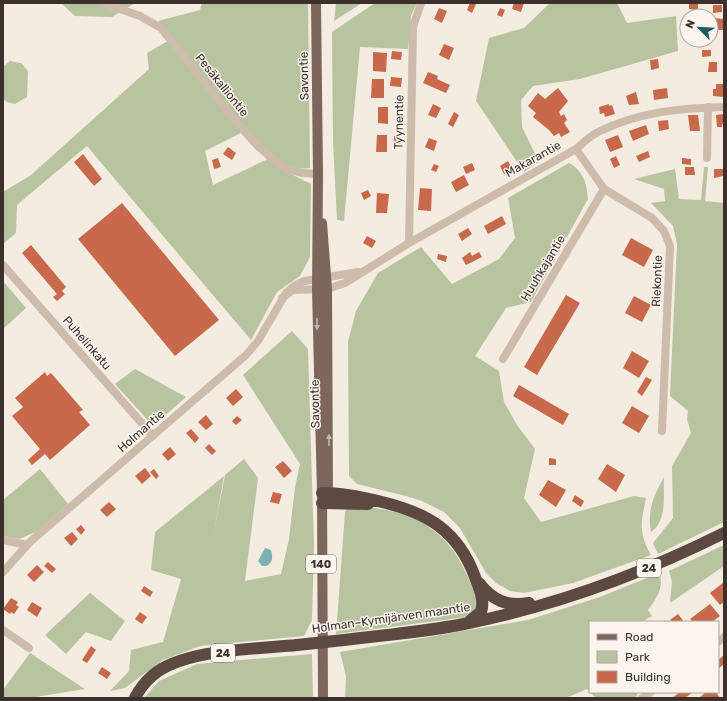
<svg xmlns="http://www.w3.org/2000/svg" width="727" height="701" viewBox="0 0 727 701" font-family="Rubik,sans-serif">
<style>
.green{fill:#b8c4a0}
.water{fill:#7fb0b2}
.building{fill:#c8694b}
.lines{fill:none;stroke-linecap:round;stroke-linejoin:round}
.minor{stroke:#cdbbac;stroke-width:8}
.major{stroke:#7d675c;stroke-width:10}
.highway{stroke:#5c4a42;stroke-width:12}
.highway-bridge{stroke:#5c4a42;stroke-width:12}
.oneway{fill:#c2b5ac}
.labels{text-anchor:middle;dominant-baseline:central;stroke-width:3;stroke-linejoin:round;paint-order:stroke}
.shield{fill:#fbf5ee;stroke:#756b66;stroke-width:1}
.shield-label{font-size:11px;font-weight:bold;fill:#3b302b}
.street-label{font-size:12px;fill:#3b302b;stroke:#fbf5ee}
</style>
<rect width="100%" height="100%" fill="#f4ebe1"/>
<path class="green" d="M61,3H135L112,17L75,16Z
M202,3H308L310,168C302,169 296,169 289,166C273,159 261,145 250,132C217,97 188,59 158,21L200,10Z
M336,3H362L334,21Z
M375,3H417L411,16L408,49L360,47L344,221L337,220L333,142L332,32Z
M550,3H617L627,23L676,16L678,51L580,79L533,86L521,100L522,127L539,162L524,172L476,101L489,38L524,28Z
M168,41L241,133L205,151L213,185L268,159L279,168L311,184L310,257L300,276L277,292L251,340L87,146L17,205L16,233L3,244V192L31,175L149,69L147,53Z
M10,61L21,63L28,71L27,97L15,104L7,102L3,99V67Z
M569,163C583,170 587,184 588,199L531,302L506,308L475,356L499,371L504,402L517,425L535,449L524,498L541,522L634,496L646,498C641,524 638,531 651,555L573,583L524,593L510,591L496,583L486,573L460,528L444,512L422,501L406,496L357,484L349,476L348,342L356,311L378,273L421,247L452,284L499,259L515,238L508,198Z
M704,167H708L705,201L724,203V522L658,554L653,543L673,518L672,466L691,433L687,419L688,411L670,396L677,244L673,226L651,203L665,201L664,189L634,179L675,169L679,199L701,200Z
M3,281L26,308L3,329Z
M292,331L308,349L314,546L312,620L304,636L200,646L163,660L125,688L110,691L129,671L131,650L163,642L181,579L151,570L155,532L224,476L213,537L225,475L244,459L258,478L245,581L281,574L289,539L295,487L300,464L243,375Z
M135,369L186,397L153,426L115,384Z
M40,469L68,504L36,532L19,539L3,536V500Z
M664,477C663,495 668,520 651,532C647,510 654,495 664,477Z
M374,508C419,514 447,532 466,573C472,585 477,596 478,608L467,617L336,634L345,512L347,509Z
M724,545V566L670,603L672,582L669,571Z
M659,573C665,587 656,599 648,610L652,616L642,622H590V692H636L638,695L633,698H596L587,689L566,698H345L346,676L340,652L528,620L600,597Z
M90,593L125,621L111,641L86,632L66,654L45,635Z
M30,653L85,689L29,698H3V690Z
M312,654L313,698H144L159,681L197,664Z"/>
<path class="water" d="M265,548L271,550C273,557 273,563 266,566H262L258,561Z"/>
<path class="building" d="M470,3L476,4L472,13L467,10Z
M514,3H524L521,12L512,9Z
M689,3H698V10L689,9Z
M713,5H722V12L713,13Z
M439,8L447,11L442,23L434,19Z
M500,8L505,10L502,17L497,15Z
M714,18L724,19V30H714Z
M444,44L454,48L449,60L439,55Z
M702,50H711V56L702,57Z
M392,51L402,52L401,60L391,59Z
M373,52L387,53L386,72L373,71Z
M658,59L659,68L651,70L650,60Z
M709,62H717V72H708Z
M428,72L438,76L437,79L450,85L446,93L423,83Z
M391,77L402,78L401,87L390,86Z
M372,79H384V98H371Z
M716,84H724V97L713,96V89H716Z
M558,88L568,101L559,112L561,116L564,114L567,120L564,123L570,132L561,137L559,133L554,136L549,130L533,117L536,113L528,106L538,93L545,99Z
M667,88L668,98L654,100L653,90Z
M636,92L639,104L629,105L626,96Z
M433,104L441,108L436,118L428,115Z
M609,104V106L612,105L615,114L605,117L604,113L600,114L599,107Z
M378,107H388V124L378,123Z
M454,112L459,115L453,127L448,124Z
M724,114V124H722V127H717L716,115Z
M688,115H698L700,131H690Z
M668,120L669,129L659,131L658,121Z
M646,125L649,134L633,141L629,131Z
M377,135H387V152H376Z
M618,135L623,147L610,152L605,140Z
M394,136H400V146H394Z
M429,138L437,141L434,151L425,147Z
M228,147L236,153L232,160L223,154Z
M648,151L650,157L639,162L636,156Z
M83,154L102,179L94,186L74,162Z
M616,156L620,165L614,168L610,159Z
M218,158L221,167L214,169L212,160Z
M682,158L691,159V165L682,164Z
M508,161L512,169L504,174L500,166Z
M472,163L475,170L466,174L463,167Z
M434,164L439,166L436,172L431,170Z
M685,167H694L695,175H685Z
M714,169H723V176L714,178Z
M464,175L469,185L456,192L451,182Z
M420,188L432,189L431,211L418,210Z
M368,190L371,196L364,200L361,193Z
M377,193L389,194L387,213H376Z
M122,203L219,320L175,356L78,239Z
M502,216L506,224L488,234L484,226Z
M468,228L472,234L462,241L458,234Z
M367,236L376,241L372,248L363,243Z
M631,238L653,250L644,267L622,255Z
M31,245L66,287L62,291L65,294L57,301L53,297L57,294L22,253Z
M470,252L472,256L479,252L482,257L466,265L462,258Z
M438,254L447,256L446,262L437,259Z
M566,295L580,303L537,375L524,367Z
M634,296L651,305L642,322L625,313Z
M632,351L649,361L639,378L623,368Z
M45,372L47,376L51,373L83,410L79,412L90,425L50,460L45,454L32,465L28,460L40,449L12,416L23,407L15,398Z
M646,377L652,380L642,396L637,392Z
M519,385L569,414L563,425L513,396Z
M236,389L243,397L233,406L226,398Z
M632,406L649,416L639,433L622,423Z
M206,415L213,424L206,430L198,422Z
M237,416L242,420L236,425L232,421Z
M191,429L199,438L195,443L186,433Z
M209,444L216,451L212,455L205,448Z
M170,447L176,454L168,461L162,454Z
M549,458L556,459V465H549Z
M283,461L292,471L284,478L275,467Z
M607,464L625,475L616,492L598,479Z
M145,468L151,476L142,484L135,476Z
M154,469L159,476L156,479L150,472Z
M548,480L566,490L556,507L539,495Z
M273,492L282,494L279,504L270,502Z
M575,495L584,501L581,507L572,501Z
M109,502L116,509L107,517L100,510Z
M81,525L85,530L81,535L76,529Z
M72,532L78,539L71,546L64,538Z
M48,562L56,569L52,573L44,566Z
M37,565L44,572L34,582L27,575Z
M724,582V602L720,605L710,593Z
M144,586L153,592L150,597L141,591Z
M11,598L18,602L16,605L19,607L14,614L11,612L10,614L3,609Z
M32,602L42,608L37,617L27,610Z
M710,604L720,616L712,622H693L690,619Z
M140,612L147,617L142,624L135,619Z
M678,614L684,622H672L670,620Z
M91,646L96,650L87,663L82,660Z
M724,655V664L718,669V660Z
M102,667L111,673L107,679L98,673Z
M680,692H693L685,698H672Z
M706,692H716L720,698H699Z"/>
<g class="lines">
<path class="minor" d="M104,3L114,7
M114,3V7L140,16L161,28L237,123L258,146L277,163L287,169L302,173L318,174
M576,149L604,189L652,218L664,231L670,246L662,431
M707,158L708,107
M409,243L413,27L421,3
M3,265L153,436
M282,298L293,290L327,289L345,283L409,243L576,149C583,143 590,136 598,132C638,112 680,108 724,107
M503,359L604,189
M3,540L27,545
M3,572L30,542L246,355L258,341L286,293L294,286L304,281L358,272
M3,630L29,648
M718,642L724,637
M642,698L651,692"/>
<path class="major" d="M316,3L318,174L317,290L322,493L323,698
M322,223L327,289L328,495"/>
<path class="highway" d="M322,493C343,493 362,497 382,502C428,513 458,531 475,577C479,588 485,600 481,612L470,621
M322,503L368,504
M479,583C492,600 507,607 529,603
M344,640C384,635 424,632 464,624C554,606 642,574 724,533
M135,698C139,690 145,682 152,676C182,649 257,649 297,645"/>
<path class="highway-bridge" d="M297,645L344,640"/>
</g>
<defs><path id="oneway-solid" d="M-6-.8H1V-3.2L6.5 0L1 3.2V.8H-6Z"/></defs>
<g class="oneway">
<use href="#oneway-solid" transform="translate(317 324) rotate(89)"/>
<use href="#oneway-solid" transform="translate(329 440) rotate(-90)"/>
</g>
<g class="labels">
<g class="shield">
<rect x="306" y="555" width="30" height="18" rx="3"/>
<rect x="637" y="559" width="24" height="18" rx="3"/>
<rect x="211" y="644" width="24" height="18" rx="3"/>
</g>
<g class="shield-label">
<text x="321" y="564">140</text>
<text x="649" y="568">24</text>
<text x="223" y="653">24</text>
</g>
<g class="street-label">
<text transform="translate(304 76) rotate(-91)">Savontie</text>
<text transform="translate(222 85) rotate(51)">Pesäkalliontie</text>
<text transform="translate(399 122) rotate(-89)">Tyynentie</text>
<text transform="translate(533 159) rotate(-29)">Makarantie</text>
<text transform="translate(543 268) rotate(-59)">Huuhkajantie</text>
<text transform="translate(657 281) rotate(-88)">Riekontie</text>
<text transform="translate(87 343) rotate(49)">Puhelinkatu</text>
<text transform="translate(315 404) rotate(-91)">Savontie</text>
<text transform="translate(141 431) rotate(-41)">Holmantie</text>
<text transform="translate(391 618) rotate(-8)">Holman–Kymijärven maantie</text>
</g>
</g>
<rect width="727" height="701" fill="none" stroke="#3b302b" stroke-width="8"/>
<rect x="589" y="621" width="130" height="72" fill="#fbf5ee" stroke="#aea6a0"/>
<rect x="597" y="634" width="20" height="6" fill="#7d675c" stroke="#aea6a0"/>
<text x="625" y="641" font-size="12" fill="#3b302b">Road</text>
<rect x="597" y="651" width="20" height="12" fill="#b8c4a0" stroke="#aea6a0"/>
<text x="625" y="661" font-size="12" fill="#3b302b">Park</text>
<rect x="597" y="671" width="20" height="12" fill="#c8694b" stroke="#aea6a0"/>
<text x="625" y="681" font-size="12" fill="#3b302b">Building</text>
<g transform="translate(699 28) rotate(294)"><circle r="19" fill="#fbf5ee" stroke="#aea6a0"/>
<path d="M0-3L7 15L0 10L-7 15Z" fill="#1f5a5e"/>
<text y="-6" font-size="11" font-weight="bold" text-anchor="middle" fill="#3b302b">N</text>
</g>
</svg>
